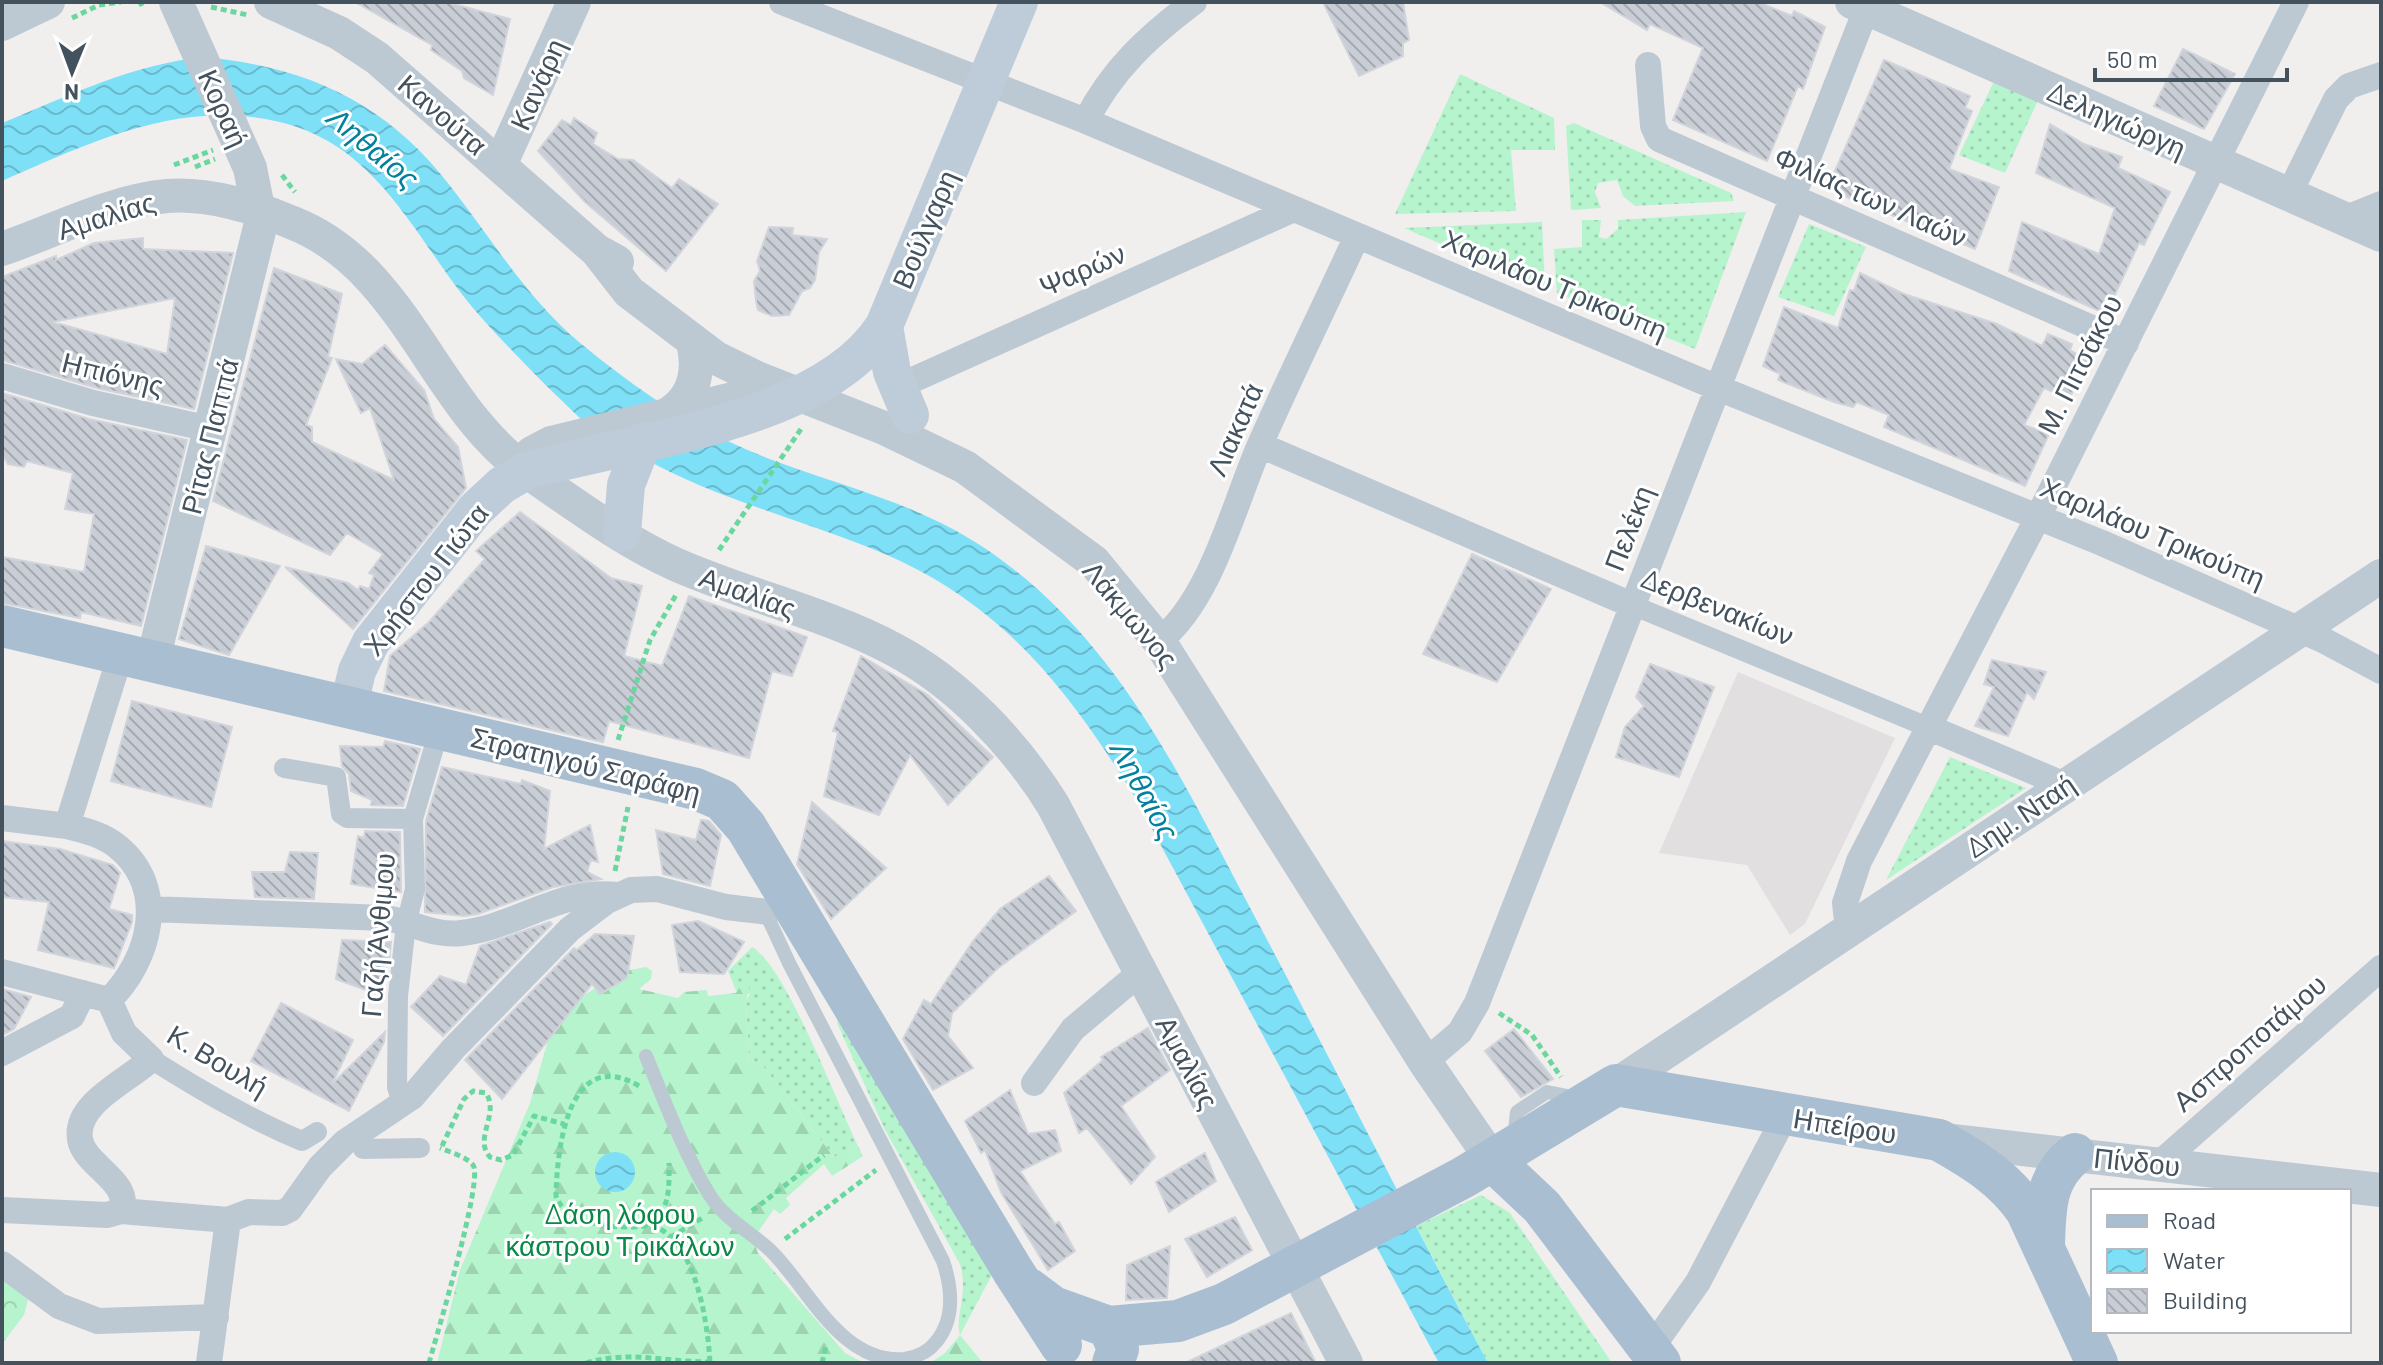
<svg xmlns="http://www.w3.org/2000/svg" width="2383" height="1365" viewBox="0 0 2383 1365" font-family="Barlow,sans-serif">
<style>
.education{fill:#e2dfe0}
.grass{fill:url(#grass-dots)}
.forest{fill:url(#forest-firs)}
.park{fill:url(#park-crowns)}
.water{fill:url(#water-waves)}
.building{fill:url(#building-back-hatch);stroke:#d1d4db;stroke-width:2;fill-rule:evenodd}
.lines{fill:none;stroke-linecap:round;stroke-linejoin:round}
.path{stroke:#6ad79f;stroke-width:5;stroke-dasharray:6 4;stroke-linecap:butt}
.service{stroke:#bdc9d2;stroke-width:14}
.pedestrian{stroke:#bdc9d2;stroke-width:20}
.minor{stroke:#bdc9d2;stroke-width:26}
.tertiary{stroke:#bdc9d2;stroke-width:34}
.secondary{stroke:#beccda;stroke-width:38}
.primary{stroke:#aabed1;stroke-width:42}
.labels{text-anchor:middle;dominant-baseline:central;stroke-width:6;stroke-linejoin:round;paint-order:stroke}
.street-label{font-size:28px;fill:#44525e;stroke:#fff}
.park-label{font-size:28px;fill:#0b8847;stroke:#fff}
.water-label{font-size:30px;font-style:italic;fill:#03809c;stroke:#fff}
</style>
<defs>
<pattern id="grass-dots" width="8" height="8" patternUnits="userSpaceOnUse" patternTransform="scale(2)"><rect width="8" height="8" fill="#b6f4cd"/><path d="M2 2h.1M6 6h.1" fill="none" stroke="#9ed3b2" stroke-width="1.8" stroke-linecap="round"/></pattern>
<pattern id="forest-firs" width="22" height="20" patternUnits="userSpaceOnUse" patternTransform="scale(2)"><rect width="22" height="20" fill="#b6f4cd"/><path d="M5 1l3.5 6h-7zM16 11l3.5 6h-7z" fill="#9ed3b2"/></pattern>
<pattern id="park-crowns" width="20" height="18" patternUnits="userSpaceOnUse" patternTransform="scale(2)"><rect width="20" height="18" fill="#b6f4cd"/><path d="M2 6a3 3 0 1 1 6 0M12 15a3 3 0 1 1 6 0" fill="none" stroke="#9ed3b2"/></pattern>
<pattern id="water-waves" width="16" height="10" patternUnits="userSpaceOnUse" patternTransform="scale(2)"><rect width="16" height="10" fill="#7ee0f7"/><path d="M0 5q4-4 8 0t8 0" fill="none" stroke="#69b8cb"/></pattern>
<pattern id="building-back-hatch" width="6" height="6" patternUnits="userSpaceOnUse" patternTransform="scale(2)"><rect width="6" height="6" fill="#c9cdd5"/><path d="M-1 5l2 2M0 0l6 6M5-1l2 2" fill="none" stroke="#a5a9b0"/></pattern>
</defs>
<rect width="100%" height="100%" fill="#f1eeee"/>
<path class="education" d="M1738,672L1895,738L1805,924L1790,935L1747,865L1659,853Z"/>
<path class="grass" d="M1460,74L1554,118L1555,150H1511L1516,211L1395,214Z
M1995,79L2039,98L2005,173L1959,155Z
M1574,123L1731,193L1734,201L1635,206L1623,196L1617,180L1598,183L1595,192L1601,208L1571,210L1566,126Z
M1746,212L1695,349L1557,293L1554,249L1582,247V220H1601L1599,237L1606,239L1618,229V220Z
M1542,222L1545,288L1404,228Z
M1809,224L1866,247L1834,316L1778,297Z
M1950,757L2026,788L1886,880Z
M752,947C788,968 840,1113 863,1156L857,1160L849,1148L835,1158L759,1061L749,1064L746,1000L750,994L737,993L728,971Z
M839,1015L994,1271L960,1335C954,1318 969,1294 960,1264L884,1128L837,1023Z
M1481,1195L1510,1213L1612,1363H1488L1416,1226Z"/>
<path class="forest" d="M646,967L652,971L651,979L639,989L678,998L684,992L707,990L708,996L736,993L742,984L750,985L746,1000L749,1064L759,1061L834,1157L849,1148L857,1160L832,1176L824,1164L786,1198L790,1205L780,1214L774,1209L753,1239L758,1253L845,1353L864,1363H437L460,1270L530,1103L551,1030L574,1002L606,981L629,970Z
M960,1335L983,1363H930L945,1353Z"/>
<path class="park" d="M2,1279L28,1299L24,1315L2,1344Z"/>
<path class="water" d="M204,57C308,67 387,103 451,187C493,241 527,298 579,342C637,390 697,431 767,458C846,488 926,505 996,556C1122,646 1185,786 1256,919C1335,1067 1409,1216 1488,1363H1439L1136,799C1065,684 998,598 868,547C790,516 711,497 638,455C620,445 599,436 584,422C548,388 512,352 479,315C421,249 385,155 294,126C191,94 95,140 2,181V123C68,96 133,64 204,57Z
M595 1172a20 20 0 1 1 40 0a20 20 0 1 1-40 0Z"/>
<path class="building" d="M355,2H446L510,19L493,95L464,78L462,71L431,50L432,45Z
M1323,2H1403L1409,40L1403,43V56L1359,76Z
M1600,2H1758L1792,16L1794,11L1825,27L1803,89L1798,86L1767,161L1673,120L1703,48L1650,24L1647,30Z
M2183,49L2235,74L2204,129L2154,106Z
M1884,60L1970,96L1965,108L1972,111L1949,169L1999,187L1975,249L1827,189Z
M574,118L597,133L593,144L618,159L633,160L672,188L679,179L718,204L666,271L585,202L538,151L562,120L571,125Z
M2050,124L2084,144L2122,157L2118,168L2170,192L2144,245L2139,243L2106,314L2009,271L2022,222L2099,254L2115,208L2036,173Z
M769,227L793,228L792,235L827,239L819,252L815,280L810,288L802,291L789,315L772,316L758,310L756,301L754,281L760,271L757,261Z
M143,238V249L233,253L194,409L97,388L2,360V277L56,256V260L94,243ZM175,298L167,354L53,322Z
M274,268L342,294L328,357L332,358L306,425L312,427V442L394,480L370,408L361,413L336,359L362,364L385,345L424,390L434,419L458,447L466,488L353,629L285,567L348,583L358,590L360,586L369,589L374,575L369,573L383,554L347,533L330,555L213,501Z
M1860,273L1904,294L1997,324L2042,346L2048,334L2072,344L2070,350L2088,361L2069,399L2044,388L2024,425L2049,434L2025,486L1884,427L1889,415L1857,402L1853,407L1834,402L1778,380L1780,374L1763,366L1784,307L1838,328L1850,290L1854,291Z
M2,393L89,419L187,440L141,626L81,612L80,618L2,603V557L84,572L94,514L65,509L73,473L27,461L24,467L8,464L2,454Z
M520,512L611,578L642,586L624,656L662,666L689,596L807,637L792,676L772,671L749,758L609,721L603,742L384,691L390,656L429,622L485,559L476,551Z
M206,546L280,566L229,655L179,639Z
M1472,554L1551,589L1497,682L1423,654Z
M861,656L928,695L993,757L948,805L910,755L879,815L824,796L838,732L833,731Z
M1992,660L2046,672L2034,699L2027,692L2008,736L1975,726L1994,687L1984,684Z
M1650,664L1714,687L1679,777L1616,757L1625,727L1644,706L1636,697Z
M132,701L232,727L211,807L111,781Z
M385,741L420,749L403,806L371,805L372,800L351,791L349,774L342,766L340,746L383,747Z
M442,767L521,784L522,780L550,791L544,849L590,825L598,862L591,860L587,872L601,879L553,887L478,914L464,916L425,912L426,821Z
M812,802L886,868L831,919L797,864Z
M701,820L709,821L721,835L710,886L663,874L656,830L696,840Z
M365,831L400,832L401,892L351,884L358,836L364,838Z
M2,841L60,849L113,865L120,873L109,909L132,915V922L114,968L38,950L49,902L2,897Z
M290,852L318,853L314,899L255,897L252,872H285Z
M1049,876L1076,911L998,968L952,1013L948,1036L973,1068L933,1090L903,1039L924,1000L931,1004L973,941L1000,909Z
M698,921L744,942L724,974L680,972L672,925Z
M550,922L552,924L443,1036L411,1007L440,976L466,985L480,946Z
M595,934L634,936L627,978L600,994L592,984L502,1099L465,1060L574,948L577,950Z
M342,940L391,942L389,962L374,993L336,979Z
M2,989L31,997L14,1029L2,1035Z
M281,1003L353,1040L332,1084L385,1032L384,1042L349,1111L251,1061Z
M1148,1028L1170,1070L1121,1106L1155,1157L1131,1184L1087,1128L1079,1133L1064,1093L1103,1060L1101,1057Z
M1514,1029L1553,1079L1521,1097L1485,1051Z
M1010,1090L1028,1134L1055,1130L1061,1151L1020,1171L1055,1224L1059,1222L1075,1251L1048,1270L1001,1192L985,1150L981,1153L965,1121Z
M1205,1153L1216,1181L1169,1212L1156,1182Z
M1235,1217L1252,1250L1207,1277L1185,1239Z
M1170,1246L1167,1298L1126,1300L1127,1265Z
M1291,1313L1316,1363H1185Z"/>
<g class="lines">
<path class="path" d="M140,2L142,6
M211,7L248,15
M72,18L99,5L121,2
M174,165L213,150
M195,167L215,159
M282,175L295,192
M719,550L803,426
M618,740L650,640L676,595
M615,871L628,807
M1499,1013L1532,1035L1561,1077
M639,1086C567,1044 557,1151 556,1196C564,1221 607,1228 630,1227C641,1227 651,1224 660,1229C697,1249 708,1325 710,1363
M442,1146L464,1099L473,1091L486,1093C500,1114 473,1139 490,1157L501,1160L513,1155L534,1116L564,1124
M752,1211L824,1155
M644,1226C671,1213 669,1190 669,1163
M671,1237L704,1217
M785,1239L876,1170
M429,1363C436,1337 484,1179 473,1165C467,1157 450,1152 440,1148
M586,1363C631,1350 665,1362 710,1362
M822,1363L826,1346"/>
<path class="service" d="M646,1056C665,1102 683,1151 709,1194C725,1220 750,1231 771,1251C808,1287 841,1365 905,1359C917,1357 929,1351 936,1342C955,1319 952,1288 943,1261L789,963L770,922L769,906
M1514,1140L1517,1112L1547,1092L1578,1098"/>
<path class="pedestrian" d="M1632,605L1930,728
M284,768L336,777L341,814L347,818L413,819
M151,1059C200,1090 249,1119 302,1141L317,1132
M402,1103L397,1087L398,996L406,924L415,889L413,819L440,727
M363,1149L420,1148"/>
<path class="minor" d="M782,2L1086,121L1718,388L2102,543L2323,640L2381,671
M1648,65L1653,126L1659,139L2126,343
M1086,121C1112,69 1149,36 1194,2
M2289,194L2336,99L2349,86L2381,75
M2344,219L2381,204
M2,376L93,403L210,429
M897,387L1294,209
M1260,445L1632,605
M1159,641C1211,600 1233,507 1259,447C1290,376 1325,306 1357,236
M1930,728L2065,785
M2,818L67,826
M150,909L384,918C412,921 433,937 462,933C516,927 560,888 617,895
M1848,929L1845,903L1859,861L2038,517L2296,2
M2,972L109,1000
M109,1000C150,960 169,889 118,847C104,835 84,830 67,826L121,653
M109,1000L124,1033L151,1059C130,1080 74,1103 80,1139C84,1166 133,1182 121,1211
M2,1053L72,1016L83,993
M1425,1062L1460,1032L1477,1003L1869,2
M1034,1083L1073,1029L1141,972
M2160,1163L2381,968
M2,1210L107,1215L121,1211L228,1220
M2,1264L59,1306L98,1321L216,1317
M1650,1350L1698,1282L1785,1116
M209,1363L228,1220L249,1212L282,1213L290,1209L320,1167L345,1142L412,1097L453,1049L570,929L607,901L631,890L657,889L726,907L768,912"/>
<path class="tertiary" d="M271,2L339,33L377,58L597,251L617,262
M1852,2L2381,235
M2,24L48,2
M500,165L574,2
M2,249C54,231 112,201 167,196C208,193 256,207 293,223C407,268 433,407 529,473C576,505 625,542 677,565C748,596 825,613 893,649C958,683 1015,744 1053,805L1346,1363
M597,251L629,292L716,358L757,378L884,428L965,467L1094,562L1159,641L1425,1062L1493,1161
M668,414C695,398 700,371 693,342
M526,471L532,453L551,443L745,396L786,394
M153,660L261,223L250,168L176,2
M1616,1085L2381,576
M1944,1140L2381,1190"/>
<path class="secondary" d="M884,326L892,372L910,415
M622,533L626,485L643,441
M349,705L357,671L371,642L475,510L502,485L526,471C631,441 822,423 884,326L1019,2"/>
<path class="primary" d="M2,626L696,789L722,800L746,827L1013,1271L1061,1345
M1493,1161L1542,1207L1660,1363
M2044,1245C2045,1209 2045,1177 2075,1154
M1029,1289L1053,1307L1109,1327L1118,1349L1113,1363
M1109,1327L1178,1321L1224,1304L1464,1177L1616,1085L1939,1140C1974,1160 2003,1177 2026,1210L2097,1363"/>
</g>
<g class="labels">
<g class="street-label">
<text transform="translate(537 84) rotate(-66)">Κανάρη</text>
<text transform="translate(224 108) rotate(66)">Κοραή</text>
<text transform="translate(443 114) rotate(41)">Κανούτα</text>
<text transform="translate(2117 119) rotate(24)">Δεληγιώργη</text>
<text transform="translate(1871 196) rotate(24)">Φιλίας των Λαών</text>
<text transform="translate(106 215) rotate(-17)">Αμαλίας</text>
<text transform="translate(924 229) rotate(-67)">Βούλγαρη</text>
<text transform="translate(1082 269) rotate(-24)">Ψαρών</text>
<text transform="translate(1555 284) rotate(23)">Χαριλάου Τρικούπη</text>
<text transform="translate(2079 364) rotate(-63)">Μ. Πιτσάκου</text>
<text transform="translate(113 373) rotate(14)">Ηπιόνης</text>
<text transform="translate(1234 429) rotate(-66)">Λιακατά</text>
<text transform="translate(209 436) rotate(-76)">Ρίτας Παππά</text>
<text transform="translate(1628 528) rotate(-69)">Πελέκη</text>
<text transform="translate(2153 532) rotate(23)">Χαριλάου Τρικούπη</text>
<text transform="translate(425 579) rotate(-52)">Χρήστου Γιώτα</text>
<text transform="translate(748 592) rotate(20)">Αμαλίας</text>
<text transform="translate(1718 606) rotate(22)">Δερβενακίων</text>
<text transform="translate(1131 614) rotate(50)">Λάκμωνος</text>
<text transform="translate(586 764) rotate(14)">Στρατηγού Σαράφη</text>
<text transform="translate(2020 815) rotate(-34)">Δημ. Νταή</text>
<text transform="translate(377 935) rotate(-85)">Γαζή Άνθιμου</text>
<text transform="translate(2249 1042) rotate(-41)">Ασπροποτάμου</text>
<text transform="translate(218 1060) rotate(31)">Κ. Βουλή</text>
<text transform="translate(1188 1062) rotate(62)">Αμαλίας</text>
<text transform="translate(1845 1125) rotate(9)">Ηπείρου</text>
<text transform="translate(2137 1161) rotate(6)">Πίνδου</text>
</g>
<g class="park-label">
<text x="620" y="1213">Δάση λόφου<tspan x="620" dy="32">κάστρου Τρικάλων</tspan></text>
</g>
<g class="water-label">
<text transform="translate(374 147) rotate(40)">Ληθαίος</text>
<text transform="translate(1146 790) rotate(61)">Ληθαίος</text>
</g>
</g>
<rect width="2383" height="1365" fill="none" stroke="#44525e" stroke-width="8"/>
<rect x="2091" y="1189" width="260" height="144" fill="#ffffff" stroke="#b4babf" stroke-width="2"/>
<rect x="2107" y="1215" width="40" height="12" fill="#aabed1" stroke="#b4babf" stroke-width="2"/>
<text x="2163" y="1229" font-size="24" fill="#44525e">Road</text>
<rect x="2107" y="1249" width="40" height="24" fill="url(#water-waves)" stroke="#b4babf" stroke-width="2"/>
<text x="2163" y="1269" font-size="24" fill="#44525e">Water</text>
<rect x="2107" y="1289" width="40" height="24" fill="url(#building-back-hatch)" stroke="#b4babf" stroke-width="2"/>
<text x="2163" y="1309" font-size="24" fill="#44525e">Building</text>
<g transform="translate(72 72) rotate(181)" stroke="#ffffff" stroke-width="6" paint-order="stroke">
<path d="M0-6L14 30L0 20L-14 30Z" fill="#44525e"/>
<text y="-12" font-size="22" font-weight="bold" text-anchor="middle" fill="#44525e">N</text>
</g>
<path d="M2095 68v12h192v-12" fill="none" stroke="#44525e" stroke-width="4"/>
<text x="2107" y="68" font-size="24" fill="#44525e" stroke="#ffffff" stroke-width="6" paint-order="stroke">50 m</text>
</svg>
